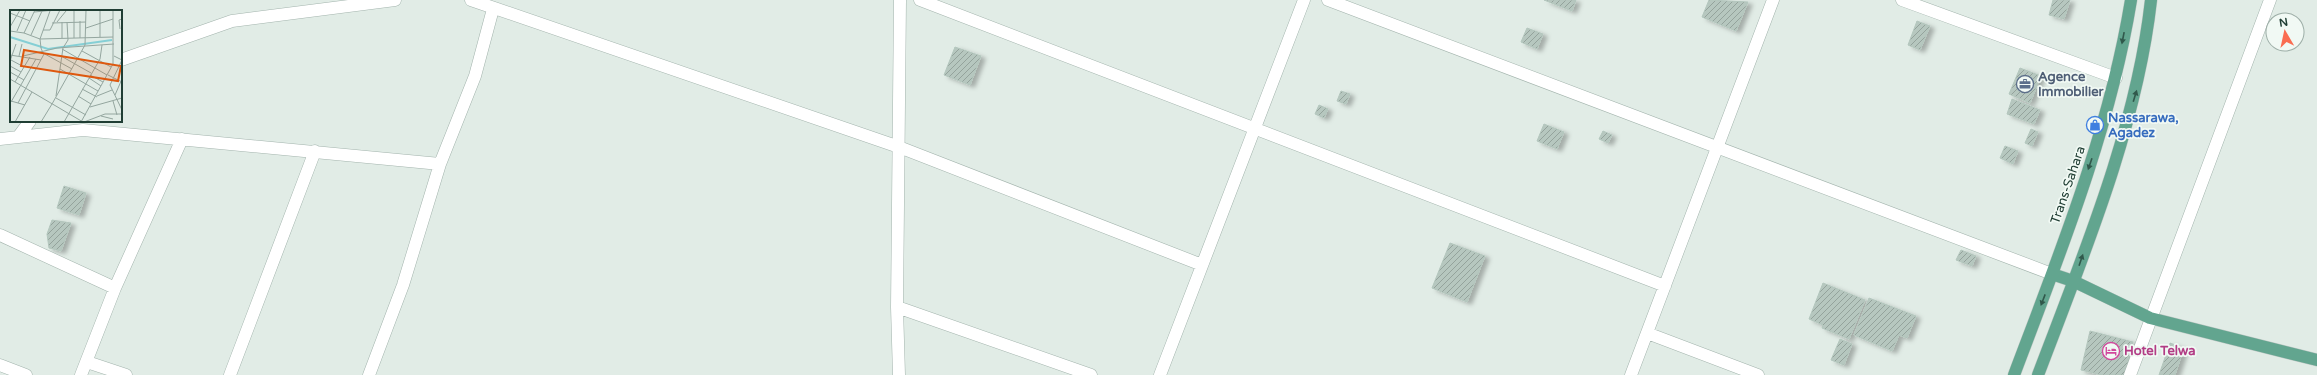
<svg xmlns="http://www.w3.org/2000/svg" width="2317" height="375" viewBox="0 0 2317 375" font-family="'Varela Round',sans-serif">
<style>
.building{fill:url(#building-hatch);stroke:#b3c6bd;filter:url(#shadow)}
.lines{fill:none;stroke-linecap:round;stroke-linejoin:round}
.street-casing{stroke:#a3b4ad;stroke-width:13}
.primary-casing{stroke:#c1c9c6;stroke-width:13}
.street{stroke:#fff;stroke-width:12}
.primary{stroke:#62a58f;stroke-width:12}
.oneway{fill:#30584b}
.labels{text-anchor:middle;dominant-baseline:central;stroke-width:3.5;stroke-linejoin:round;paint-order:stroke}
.service-label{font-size:13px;font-weight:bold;fill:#4e5e75;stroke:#f1f9f4;text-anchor:start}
.shop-label{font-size:13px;font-weight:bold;fill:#366cbe;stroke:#f1f9f4;text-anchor:start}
.street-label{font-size:13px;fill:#203e34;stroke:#f1f9f4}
.hotel-label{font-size:13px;font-weight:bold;fill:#b23c85;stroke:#f1f9f4;text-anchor:start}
.inset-river{fill:none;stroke:#85cfd5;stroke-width:2}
.inset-road{fill:none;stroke:#94a69f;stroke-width:1}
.view{fill:#de580e;fill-opacity:0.15;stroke:#de580e;stroke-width:2}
.inset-edge{fill:none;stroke:#203e34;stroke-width:2}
</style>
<defs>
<pattern id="building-hatch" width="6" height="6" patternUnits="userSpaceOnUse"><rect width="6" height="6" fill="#b6c7bf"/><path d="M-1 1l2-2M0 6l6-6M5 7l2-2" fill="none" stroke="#94a39c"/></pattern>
<filter id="shadow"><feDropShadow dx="4.5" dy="2.5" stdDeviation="2" flood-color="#0004"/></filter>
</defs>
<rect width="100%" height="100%" fill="#e1ece6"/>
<path class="building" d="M1544,0H1576L1572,11Z
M1709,0L1748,2L1736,31L1702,17Z
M2053,0H2070L2064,19L2049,15Z
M1917,21L1930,26L1920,50L1908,45Z
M1527,28L1543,34L1537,49L1521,42Z
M955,47L981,56L970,85L944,75Z
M2020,68L2041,76L2030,103L2009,94Z
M1341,91L1350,94L1346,104L1337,101Z
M2012,99L2040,110L2034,124L2007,114Z
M1319,105L1328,109L1324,118L1315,114Z
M1544,124L1564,132L1557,149L1537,141Z
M2031,129L2038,132L2032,146L2025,143Z
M1603,131L1612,135L1608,143L1599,139Z
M2005,146L2018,151L2013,164L2000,158Z
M64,186L86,193L79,215L57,208Z
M52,220L71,223L61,251L49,248L47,234Z
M1450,243L1485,256L1467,302L1432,288Z
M1961,250L1976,256L1972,266L1956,260Z
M1823,283L1865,300L1849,339L1822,328L1823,325L1809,319Z
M1869,298L1916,316L1907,338L1899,335L1892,351L1854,335Z
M2090,331L2133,342L2125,375H2102L2081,370Z
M1840,339L1852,344L1844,365L1831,360Z
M2170,343L2184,348L2175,375H2159Z"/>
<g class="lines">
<g class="street-casing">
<path id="street" d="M471,0L899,147L1202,265
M920,0L1665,286
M1328,0L2052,274
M1902,0L2116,78
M121,60L232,21L395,0
M18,137L30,121
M0,139L83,130L440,164
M0,235L115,288
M897,307L1091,375
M1647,333L1758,375
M87,362L126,375
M0,365L26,375
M81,375L115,288L182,139
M230,375L315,151
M369,375L403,285L440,164L475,76L493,9
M899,375L897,307L900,0
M1160,375L1304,0
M1631,375L1773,0
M2130,375L2270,0"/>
</g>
<g class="primary-casing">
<path id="primary" d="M2052,274L2073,281L2150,318L2317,360
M2014,375C2060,253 2110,129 2131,0
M2038,375C2083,256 2137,127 2151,0"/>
</g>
<use href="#street" class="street"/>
<use href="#primary" class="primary"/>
</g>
<defs><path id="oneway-solid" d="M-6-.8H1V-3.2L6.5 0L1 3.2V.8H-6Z"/></defs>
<g class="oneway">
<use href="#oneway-solid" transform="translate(2123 38) rotate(101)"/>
<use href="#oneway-solid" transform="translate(2135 96) rotate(-73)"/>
<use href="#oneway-solid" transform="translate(2090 164) rotate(109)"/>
<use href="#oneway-solid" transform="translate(2081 260) rotate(-71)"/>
<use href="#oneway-solid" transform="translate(2043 300) rotate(111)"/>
</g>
<defs>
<g id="office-ring" transform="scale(0.9)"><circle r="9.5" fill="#f1f9f4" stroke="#5c6f8a" stroke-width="1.5"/><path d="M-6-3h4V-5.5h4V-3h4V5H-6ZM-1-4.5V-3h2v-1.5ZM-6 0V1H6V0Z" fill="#5c6f8a"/></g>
<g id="shop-ring" transform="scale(0.9)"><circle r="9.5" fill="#f1f9f4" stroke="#3f7fe0" stroke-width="1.5"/><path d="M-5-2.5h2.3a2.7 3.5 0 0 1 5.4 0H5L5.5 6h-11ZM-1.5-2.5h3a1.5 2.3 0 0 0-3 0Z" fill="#3f7fe0"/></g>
<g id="hotel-ring" transform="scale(0.9)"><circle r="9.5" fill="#f1f9f4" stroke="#d1479c" stroke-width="1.5"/><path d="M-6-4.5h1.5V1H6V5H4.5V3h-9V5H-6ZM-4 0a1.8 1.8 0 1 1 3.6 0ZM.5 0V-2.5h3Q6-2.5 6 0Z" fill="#d1479c"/></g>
</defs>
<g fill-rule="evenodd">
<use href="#office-ring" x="2025" y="84"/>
<use href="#shop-ring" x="2095" y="125"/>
<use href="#hotel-ring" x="2111" y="351"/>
</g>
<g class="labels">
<g class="service-label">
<text x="2038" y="77">Agence<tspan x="2038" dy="15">Immobilier</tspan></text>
</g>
<g class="shop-label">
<text x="2108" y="118">Nassarawa,<tspan x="2108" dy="15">Agadez</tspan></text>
</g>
<g class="street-label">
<text transform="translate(2068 185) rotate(-71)">Trans-Sahara</text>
</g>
<g class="hotel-label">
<text x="2124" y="351">Hotel Telwa</text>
</g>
</g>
<g transform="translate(10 10)">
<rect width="112" height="112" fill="#e1ece6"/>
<path class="inset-river" d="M0,27L38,39L102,30"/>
<path class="inset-road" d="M64,0V28M90,0V27M40,1L30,29L31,38L33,43L62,59M24,2L45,0M0,3L20,11M70,11V28M47,12L56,1M52,12V28M42,13L76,12M0,17L10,0M76,18L103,9M110,19L109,10L112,9M33,20H40L50,0M0,21L14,23L30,29L103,27M7,21L16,0M14,23L25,0M21,25L32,1M52,39L97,65M72,41L101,57M0,45L31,50M9,46L12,34M13,46L47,38L104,34M51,46L81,63M104,46L112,50L100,75L112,100M1,50L14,57M0,51L6,34M0,56L11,62M50,59L88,81M0,62L14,70M80,65L93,72M98,65L112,72M79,68L91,76M0,69L73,112M5,72L20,47M72,79L87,87M105,85L112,69M46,86L53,38L58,30L57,12M68,86L81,94M87,86L102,80M46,88L76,105M1,91L15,95M103,91L107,105M1,92L26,49M8,93L34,44M42,94L75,35L76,0M80,97L112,88M91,106L103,109M5,112L22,82M31,112L42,94M54,112L90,49L92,35M71,112L103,54V0M74,112L95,104H112"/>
<path class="view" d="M14,40L111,56L108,71L11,56Z"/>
<rect width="112" height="112" class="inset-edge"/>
</g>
<g transform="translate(2285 32) rotate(351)"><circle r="19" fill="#f1f9f4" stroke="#9daea7"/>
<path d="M0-3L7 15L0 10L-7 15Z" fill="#fa6d51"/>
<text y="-6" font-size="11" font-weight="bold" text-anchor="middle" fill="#203e34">N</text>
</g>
</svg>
